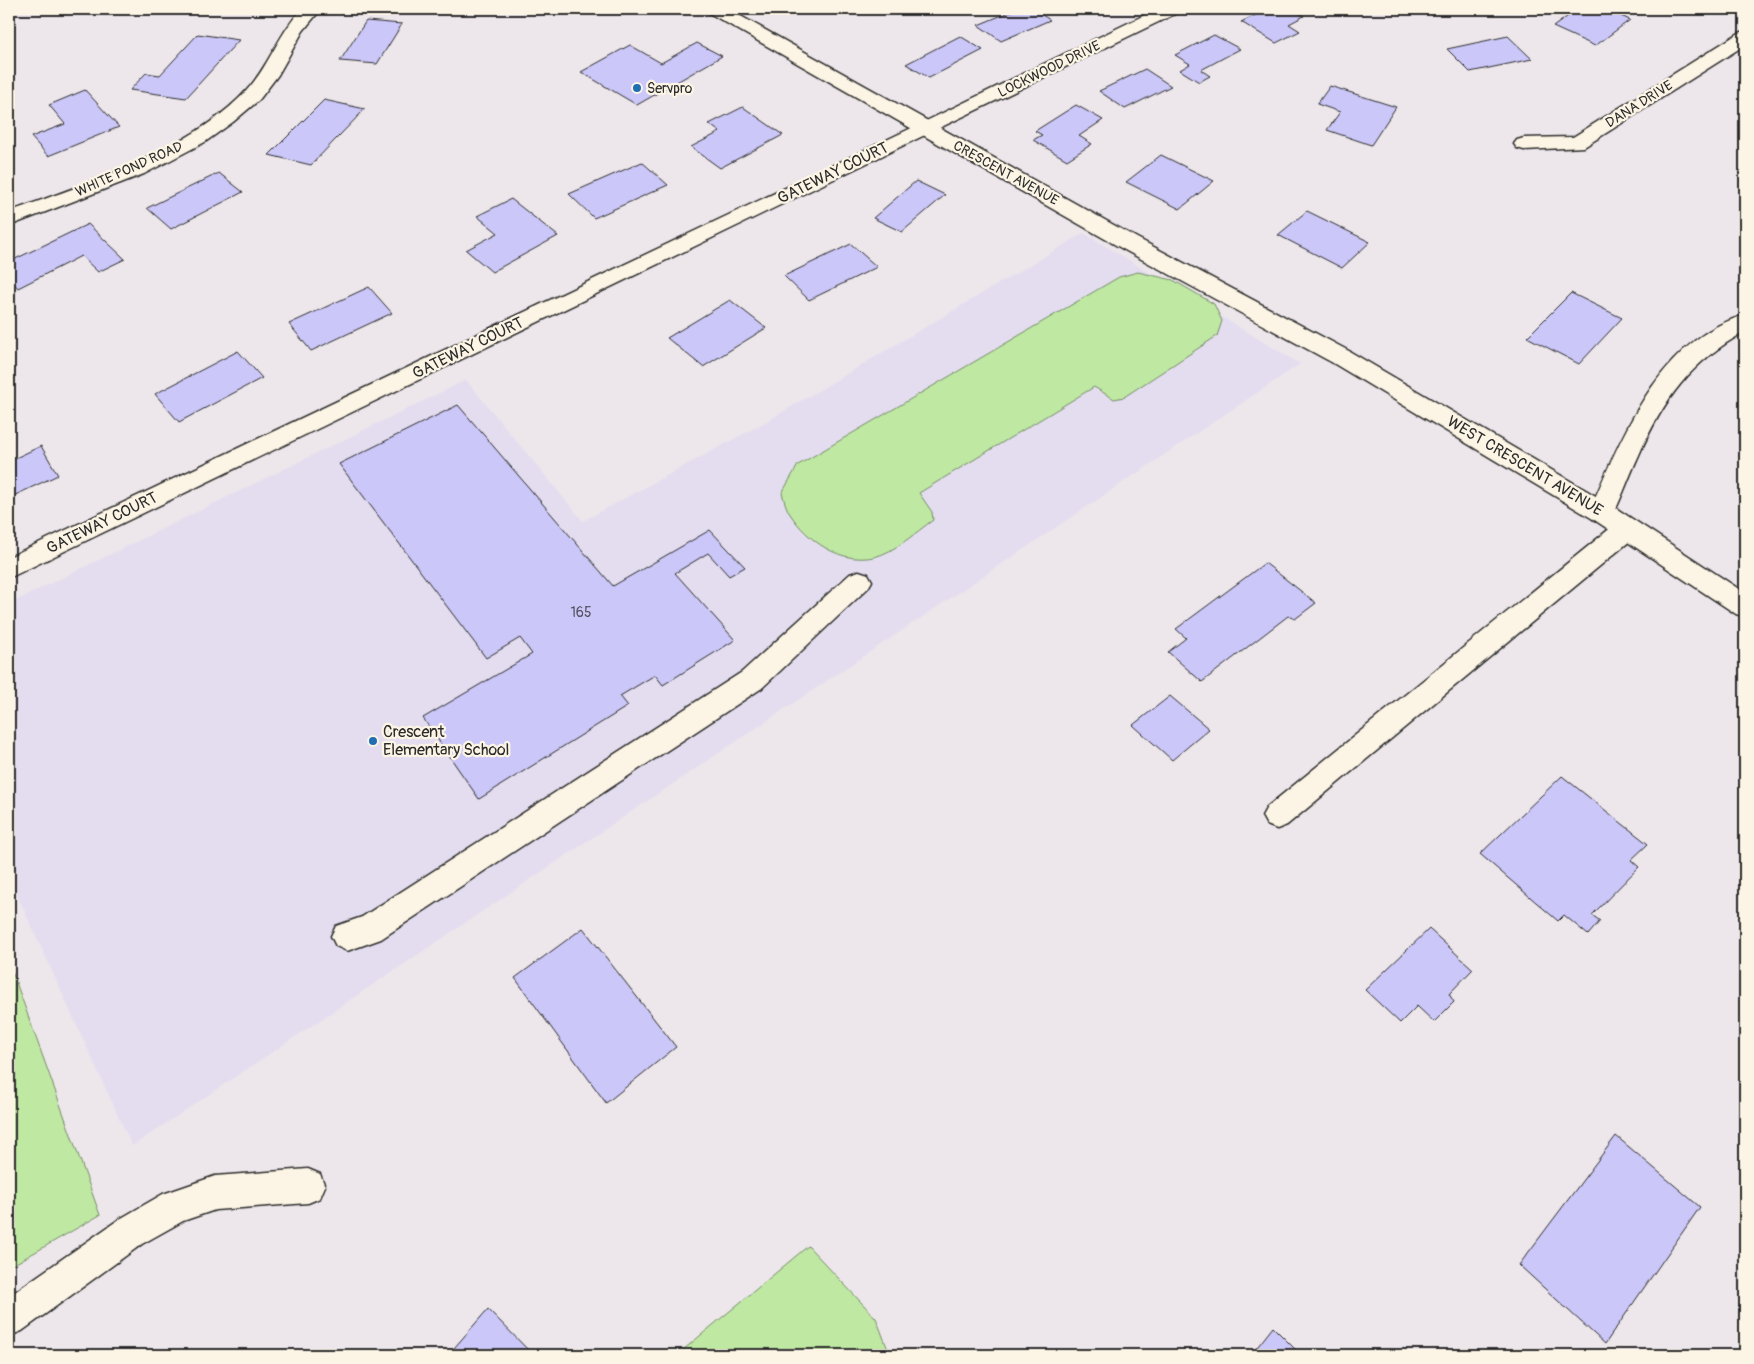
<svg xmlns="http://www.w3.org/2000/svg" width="1754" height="1364" viewBox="0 0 1754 1364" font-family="Pangolin,sans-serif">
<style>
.built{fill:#e3ddef}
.green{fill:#bfe8a3;stroke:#758a67}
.building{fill:#cbc7f9;stroke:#2b2b2b}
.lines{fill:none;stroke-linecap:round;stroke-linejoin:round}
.minor-casing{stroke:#2b2b2b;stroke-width:3}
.major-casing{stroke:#2b2b2b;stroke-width:3}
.minor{fill:#fcf5e5;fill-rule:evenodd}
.major{fill:#fcf5e5;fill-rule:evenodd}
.poi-dot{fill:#1f6fb2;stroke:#fcf5e5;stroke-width:2}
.labels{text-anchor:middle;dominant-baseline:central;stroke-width:4.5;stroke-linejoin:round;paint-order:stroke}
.far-street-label{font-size:14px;fill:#2b2b2b;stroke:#fcf5e5}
.far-poi-label{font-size:14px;fill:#2b2b2b;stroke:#fcf5e5;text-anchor:start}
.number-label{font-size:14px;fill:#53525e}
.street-label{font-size:16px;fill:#2b2b2b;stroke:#fcf5e5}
.poi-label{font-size:16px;fill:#2b2b2b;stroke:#fcf5e5;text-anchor:start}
</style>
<rect width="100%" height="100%" fill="#ede7eb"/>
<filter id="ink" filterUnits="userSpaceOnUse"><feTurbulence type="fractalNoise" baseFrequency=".02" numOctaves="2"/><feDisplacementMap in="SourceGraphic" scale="10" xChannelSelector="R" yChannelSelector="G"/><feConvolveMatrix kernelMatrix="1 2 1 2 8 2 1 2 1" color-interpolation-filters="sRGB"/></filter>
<g filter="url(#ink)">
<path class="built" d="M1084,233L1300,364L132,1146L9,877V604L466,380L583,521L769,420Z"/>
<path class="green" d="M1138,272L1173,280L1214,304L1222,321L1217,336L1124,397L1114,399L1094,387L919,493L932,512L933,520C916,532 895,552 874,557C840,564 808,541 790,514C786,508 784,500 782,493L798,465L1119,277Z
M9,963L100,1215L9,1267Z
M808,1246L876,1318L890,1355H677Z"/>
<path class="building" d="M1017,9H1033L1050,20L1001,41L978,25Z
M1268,9H1291L1304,16L1289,24L1300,31L1276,43L1241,22Z
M1570,9H1605L1630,20L1595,46L1553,27L1575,11Z
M366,21L402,24L377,64L340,61Z
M198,34L239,40L186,98L130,90L146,73L160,75Z
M1214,35L1240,49L1201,70L1210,76L1199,82L1180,70L1190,64L1175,55Z
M960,36L983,50L929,78L906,64Z
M1508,36L1532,59L1470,72L1447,49Z
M697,43L722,56L637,105L581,72L630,45L661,63Z
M1145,69L1171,86L1125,109L1099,91Z
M1330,86L1396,107L1371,145L1327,130L1340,112L1317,104Z
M85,90L119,127L48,156L31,137L65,124L49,105Z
M324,100L365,109L311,165L269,155Z
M1076,105L1103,120L1079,136L1092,144L1067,160L1033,140L1042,135L1035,131Z
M743,107L783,135L720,168L691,147L720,132L709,124Z
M1161,155L1214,181L1180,209L1126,182Z
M642,162L668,185L594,218L569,194Z
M219,173L243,192L171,229L147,208Z
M916,181L945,195L902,232L873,218Z
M511,199L558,236L492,272L466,250L498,233L477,216Z
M1307,211L1370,242L1342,268L1278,235Z
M88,224L125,259L98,272L81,256L18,288L9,278V262Z
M851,244L877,267L809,300L784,276Z
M369,287L392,313L311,351L289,324Z
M1571,293L1622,318L1579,364L1527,337Z
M730,300L766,328L703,367L667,338Z
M238,351L262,378L179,422L155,394Z
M458,405L613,586L710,530L745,567L729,576L708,553L675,573L735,640L663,685L655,675L620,696L628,706L479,799L423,718L532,654L520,638L486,658L339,464Z
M41,446L58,475L9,498V461Z
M1265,563L1316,603L1295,619L1288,616L1202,682L1168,652L1186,638L1176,629Z
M1170,696L1209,729L1172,760L1133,725Z
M1562,776L1648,844L1631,860L1639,867L1592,915L1600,921L1588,935L1564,915L1558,921L1480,854Z
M583,928L676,1047L606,1103L515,978Z
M1429,929L1473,969L1449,994L1454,1002L1434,1022L1417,1006L1400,1023L1365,990Z
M1616,1136L1700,1207L1605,1344L1519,1265Z
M488,1309L533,1355H448Z
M1273,1327L1301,1355H1251Z"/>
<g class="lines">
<g class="minor-casing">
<path id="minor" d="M302,9H321L303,31L278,75L259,100L233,122L205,142L144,174L9,226V212C84,184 192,151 247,90C269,66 279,33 302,9Z
M1157,9H1180L1177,13L9,578V557L920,124Z
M1745,31V45L1584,147L1524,150L1517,148L1514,144L1517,140L1524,138L1573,137L1739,33Z
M1745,315V332C1691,361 1663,400 1639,455C1629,476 1622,498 1611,519L1602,522L1593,519L1589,512C1622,437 1658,340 1745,315Z
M1627,519L1636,522L1640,529L1636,536L1287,825L1277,829L1267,825L1262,816L1267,807L1618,522Z
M859,571L868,574L872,581L868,588L762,688L381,939L347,951L336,946L331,936L336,926L362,917L742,672L850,574Z
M308,1169L320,1174L325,1186L320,1198L308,1203L215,1210L183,1221L142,1244L22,1331L9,1336V1296L118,1220L163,1194L215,1176Z"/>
</g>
<g class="major-casing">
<path id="major" d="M706,9H728L1137,238L1349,351L1611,505L1745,593V617L1736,614L1593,519L1333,363L1121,248L709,13Z"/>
</g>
<use href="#minor" class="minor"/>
<use href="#major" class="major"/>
</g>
</g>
<g class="poi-dot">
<circle cx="637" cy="88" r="5"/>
<circle cx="373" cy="741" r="5"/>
</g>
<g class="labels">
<g class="far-street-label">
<text transform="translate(1049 69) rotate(-26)">LOCKWOOD DRIVE</text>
<text transform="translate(1639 104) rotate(-32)">DANA DRIVE</text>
<text transform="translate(129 169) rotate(-24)">WHITE POND ROAD</text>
<text transform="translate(1006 173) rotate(29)">CRESCENT AVENUE</text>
</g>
<g class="far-poi-label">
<text x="647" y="88">Servpro</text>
</g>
<g class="number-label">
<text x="581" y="612">165</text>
</g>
<g class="street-label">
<text transform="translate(833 173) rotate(-26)">GATEWAY COURT</text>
<text transform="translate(468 348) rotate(-26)">GATEWAY COURT</text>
<text transform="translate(1525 466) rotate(31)">WEST CRESCENT AVENUE</text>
<text transform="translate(102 523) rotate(-26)">GATEWAY COURT</text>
</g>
<g class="poi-label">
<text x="383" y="732">Crescent<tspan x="383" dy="18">Elementary School</tspan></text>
</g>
</g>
<rect width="1754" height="1364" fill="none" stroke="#fcf5e5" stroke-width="30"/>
<rect x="15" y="15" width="1724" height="1334" fill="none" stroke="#2b2b2b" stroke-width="2" filter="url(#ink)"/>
</svg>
